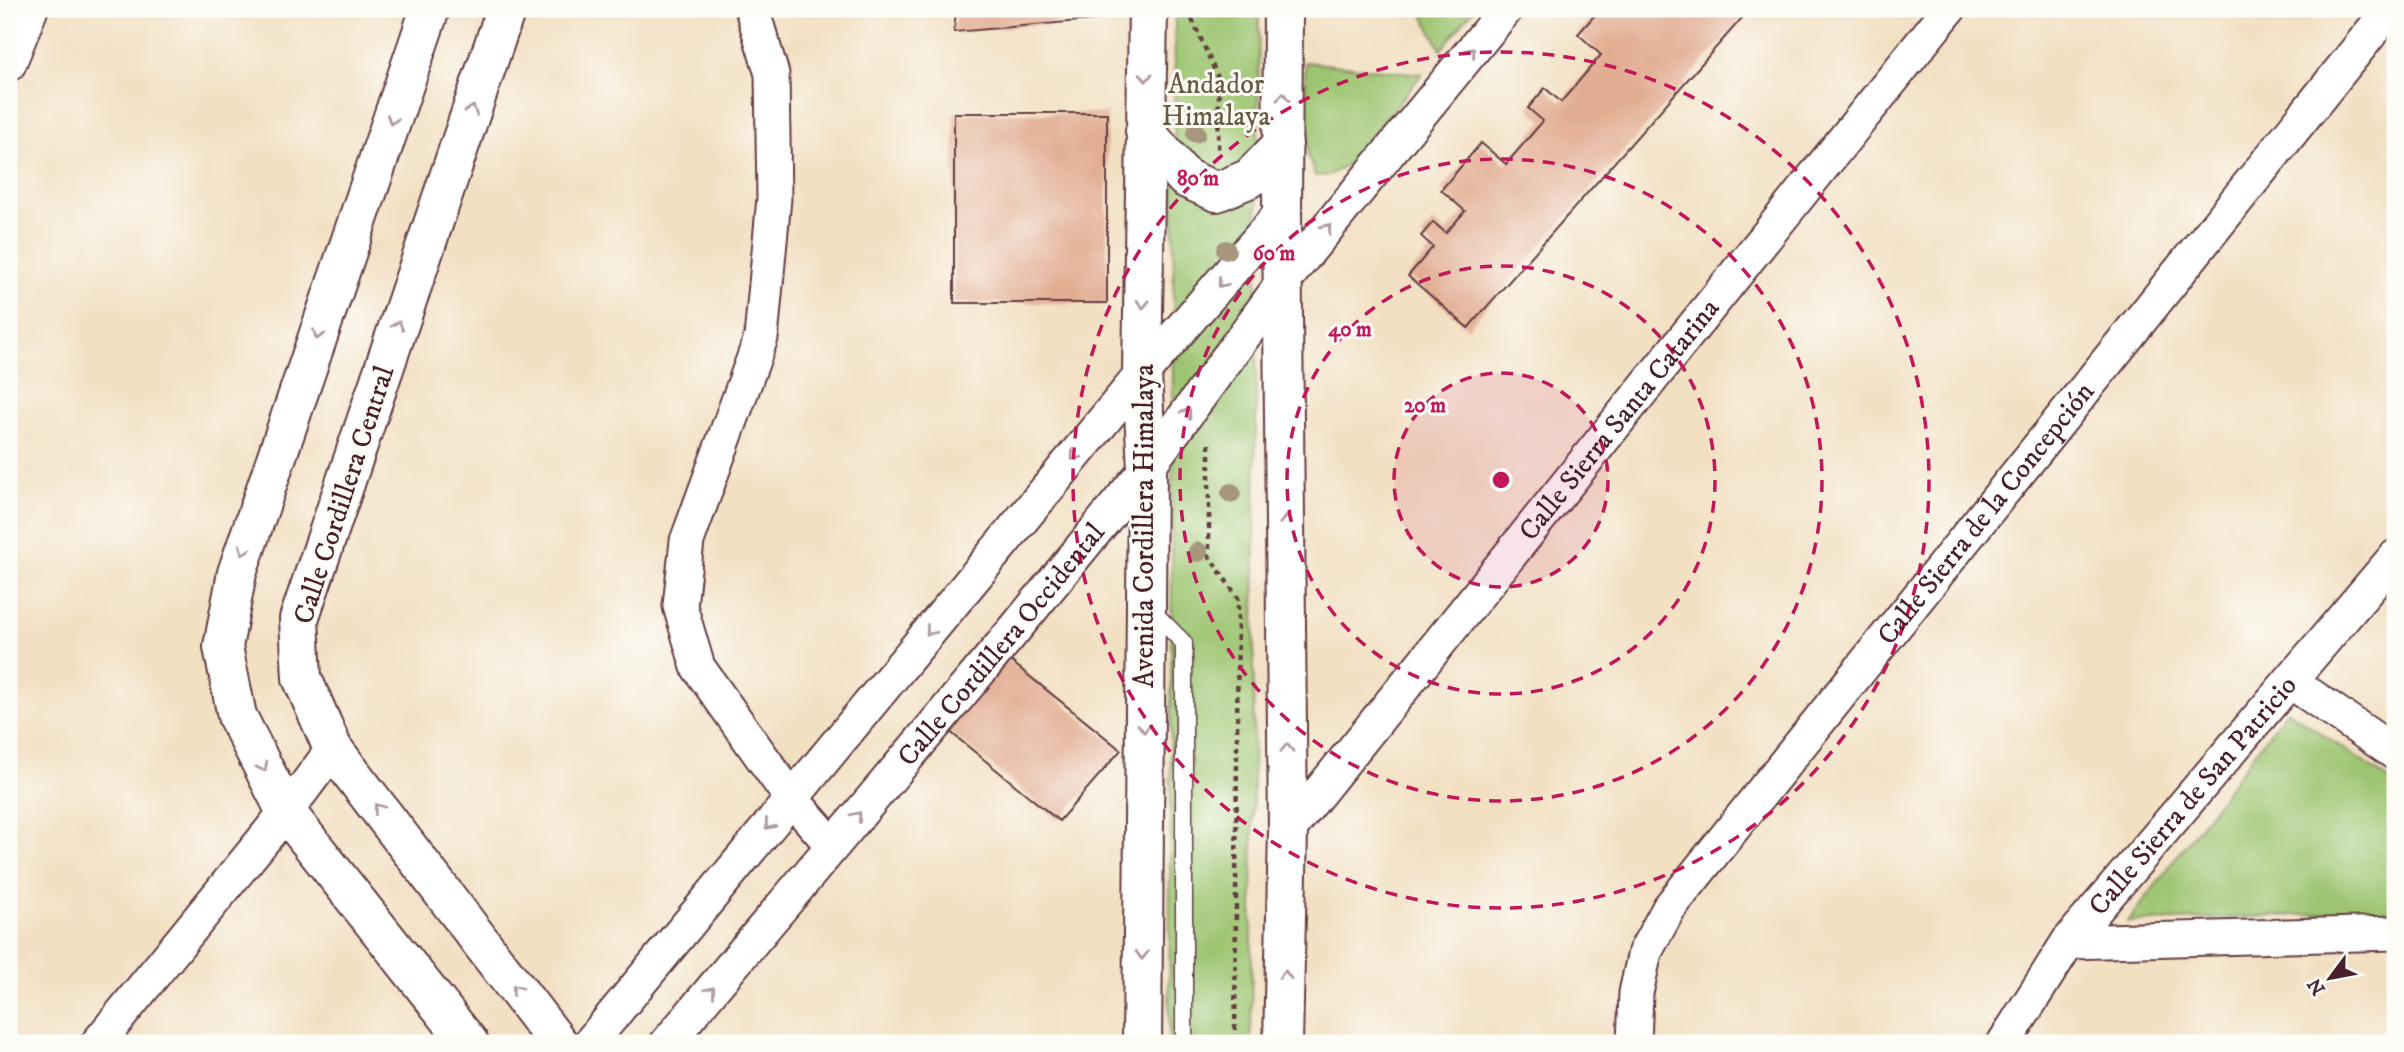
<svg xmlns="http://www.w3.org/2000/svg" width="2404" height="1052" viewBox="0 0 2404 1052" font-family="'IM FELL DW Pica',serif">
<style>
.green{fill:#9dc571;stroke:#74724e;stroke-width:2}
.building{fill:#e2ad93}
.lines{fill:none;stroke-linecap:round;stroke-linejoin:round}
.lane-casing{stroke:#633c42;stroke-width:19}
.street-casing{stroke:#633c42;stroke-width:37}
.secondary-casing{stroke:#633c42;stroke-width:42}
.path{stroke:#633c42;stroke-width:4.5;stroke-dasharray:5 5;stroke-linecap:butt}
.lane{stroke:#fff;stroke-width:16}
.street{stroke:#fff;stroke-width:33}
.secondary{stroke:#fff;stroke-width:38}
.tree{fill:#a6967d}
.oneway{stroke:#ae9aa0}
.ring{fill:none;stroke:#c2185b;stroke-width:3.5;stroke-dasharray:12 9}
.labels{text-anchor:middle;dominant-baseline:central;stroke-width:6;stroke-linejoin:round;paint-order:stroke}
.park-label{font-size:28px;fill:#675944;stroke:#fdfcf7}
.street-label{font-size:28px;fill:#4a1f2b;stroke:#fdfcf7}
.centre{fill:#c2185b;stroke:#fdfcf7;stroke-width:3.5}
.ring-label{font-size:21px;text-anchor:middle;font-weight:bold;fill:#c2185b;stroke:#fdfcf7;stroke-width:6;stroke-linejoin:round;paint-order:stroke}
</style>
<rect width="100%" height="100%" fill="#fdfcf7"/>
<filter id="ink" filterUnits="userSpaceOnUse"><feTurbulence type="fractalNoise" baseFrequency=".0143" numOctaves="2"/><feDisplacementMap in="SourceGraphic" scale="14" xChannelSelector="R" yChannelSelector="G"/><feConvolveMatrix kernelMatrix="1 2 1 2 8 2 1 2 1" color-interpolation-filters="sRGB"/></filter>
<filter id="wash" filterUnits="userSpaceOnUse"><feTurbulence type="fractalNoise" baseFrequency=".00686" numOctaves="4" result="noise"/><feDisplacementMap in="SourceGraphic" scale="28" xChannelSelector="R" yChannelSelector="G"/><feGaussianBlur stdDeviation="1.57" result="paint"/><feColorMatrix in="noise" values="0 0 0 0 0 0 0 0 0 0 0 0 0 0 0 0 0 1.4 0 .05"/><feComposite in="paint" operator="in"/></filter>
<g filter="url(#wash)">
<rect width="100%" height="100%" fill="#f2e0c3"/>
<path class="green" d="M1175,9H1259L1251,1043H1169Z
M1420,9H1474L1441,50Z
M1305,62L1422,74L1350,163L1329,175L1315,176L1308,156Z
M2287,710L2395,784V911L2128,922Z"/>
<g id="blocks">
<path class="building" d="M956,9H1093L1103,19L954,32Z
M1600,9H1636L1639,12L1642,9H1750L1468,328L1408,276L1433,247L1421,236L1433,222L1446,233L1465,211L1441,190L1481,143L1506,164L1543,121L1528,108L1545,88L1561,102L1601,55L1578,34Z
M954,113H1107V303H954Z
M997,650L1121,750L1059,821L937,721Z"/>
</g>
</g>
<g filter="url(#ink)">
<use href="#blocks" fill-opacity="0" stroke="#633c42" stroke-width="2"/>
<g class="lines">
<g class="lane-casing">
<path id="lane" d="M1151,610L1184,643V1043"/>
</g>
<g class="street-casing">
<g id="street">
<path d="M752,9L772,74L774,198L761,338L687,541L680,606L698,667L791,798L832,845"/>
<path d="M9,64L31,9"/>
<path d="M2291,682L2395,753"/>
<path id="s1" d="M1288,831L1949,9"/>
<path d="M2068,942L2395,933"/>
<path d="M98,1043L286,812L333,749"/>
<path d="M590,1043L1142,374L1282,212"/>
<path id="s2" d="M667,1043L1015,629L1147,468L1284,281L1506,9"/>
<path id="s3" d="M1634,1043L1636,993L1645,952L1669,908L2390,9"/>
<path id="s4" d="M2004,1043L2068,942L2395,557"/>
</g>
</g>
<g class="secondary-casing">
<path id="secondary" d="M430,9L237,573L223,647L237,716L286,812L469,1043
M506,9L299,619L302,678L333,749L558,1043
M1145,131L1185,178L1217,192L1250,178L1283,144
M1142,1043L1146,605L1147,468L1142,374L1148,9
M1283,1043L1288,831L1282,212L1283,9"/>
</g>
<path class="path" d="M1188,10L1219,80L1218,152
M1209,444V556L1238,598L1235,1043"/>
<use href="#lane" class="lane"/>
<use href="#street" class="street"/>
<use href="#secondary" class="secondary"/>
</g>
<g class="tree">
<circle cx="1196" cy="133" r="10"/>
<circle cx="1226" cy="250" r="10"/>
<circle cx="1231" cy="493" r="10"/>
<circle cx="1198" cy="552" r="10"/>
</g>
<defs><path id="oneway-chevron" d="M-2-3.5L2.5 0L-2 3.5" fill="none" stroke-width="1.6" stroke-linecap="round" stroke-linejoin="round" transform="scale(1.75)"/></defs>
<g class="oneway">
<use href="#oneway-chevron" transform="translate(1471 52) rotate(-51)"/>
<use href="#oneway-chevron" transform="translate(1146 77) rotate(91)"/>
<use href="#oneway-chevron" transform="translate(1283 97) rotate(-90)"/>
<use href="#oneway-chevron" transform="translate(472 110) rotate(-71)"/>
<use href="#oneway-chevron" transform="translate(392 120) rotate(109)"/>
<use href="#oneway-chevron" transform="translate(1327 228) rotate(-51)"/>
<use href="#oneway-chevron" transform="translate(1222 283) rotate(130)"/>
<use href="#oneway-chevron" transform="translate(1143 304) rotate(91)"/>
<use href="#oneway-chevron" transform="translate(398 325) rotate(-71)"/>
<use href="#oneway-chevron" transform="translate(318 335) rotate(109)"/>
<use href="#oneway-chevron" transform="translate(1187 413) rotate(-54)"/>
<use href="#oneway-chevron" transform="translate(1075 456) rotate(130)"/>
<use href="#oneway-chevron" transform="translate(1286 520) rotate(-90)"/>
<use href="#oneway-chevron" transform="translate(244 550) rotate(109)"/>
<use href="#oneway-chevron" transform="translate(930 631) rotate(130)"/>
<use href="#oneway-chevron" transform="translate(1144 728) rotate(91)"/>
<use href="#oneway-chevron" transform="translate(1287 748) rotate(-90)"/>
<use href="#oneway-chevron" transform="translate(263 767) rotate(63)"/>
<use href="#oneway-chevron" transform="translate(378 808) rotate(-127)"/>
<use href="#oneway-chevron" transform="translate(857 816) rotate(-50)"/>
<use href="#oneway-chevron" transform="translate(769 825) rotate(129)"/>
<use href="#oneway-chevron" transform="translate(1142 955) rotate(91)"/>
<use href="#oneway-chevron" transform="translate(1285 975) rotate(-89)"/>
<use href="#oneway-chevron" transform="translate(516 989) rotate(-127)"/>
<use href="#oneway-chevron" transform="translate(711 991) rotate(-50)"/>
</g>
</g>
<circle cx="1501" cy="480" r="107" fill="#c2185b" fill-opacity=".12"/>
<g class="ring">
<circle cx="1501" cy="480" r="107"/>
<circle cx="1501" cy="480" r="214"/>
<circle cx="1501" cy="480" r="321"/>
<circle cx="1501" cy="480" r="428"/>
</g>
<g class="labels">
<g class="park-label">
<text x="1216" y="84">Andador<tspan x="1216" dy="32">Himalaya</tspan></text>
</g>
<g class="street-label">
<text stroke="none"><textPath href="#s1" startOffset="528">Calle Sierra Santa Catarina</textPath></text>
<text transform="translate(344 495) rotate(-72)">Calle Cordillera Central</text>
<text stroke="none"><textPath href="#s3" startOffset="648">Calle Sierra de la Concepción</textPath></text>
<text transform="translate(1144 526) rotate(-90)">Avenida Cordillera Himalaya</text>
<text stroke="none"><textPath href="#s2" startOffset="520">Calle Cordillera Occidental</textPath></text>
<text stroke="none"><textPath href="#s4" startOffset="312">Calle Sierra de San Patricio</textPath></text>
</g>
</g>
<circle cx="1501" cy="480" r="10" class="centre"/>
<g class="ring-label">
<text x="1198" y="185">80 m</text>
<text x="1274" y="260">60 m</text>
<text x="1350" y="336">40 m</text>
<text x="1425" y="412">20 m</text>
</g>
<rect width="2404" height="1052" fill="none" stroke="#fdfcf7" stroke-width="35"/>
<g transform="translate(2330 978) rotate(238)" stroke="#fdfcf7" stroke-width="5" paint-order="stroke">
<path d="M0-5L12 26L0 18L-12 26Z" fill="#4a1f2b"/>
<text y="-10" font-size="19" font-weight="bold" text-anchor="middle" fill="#4a1f2b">N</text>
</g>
</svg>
